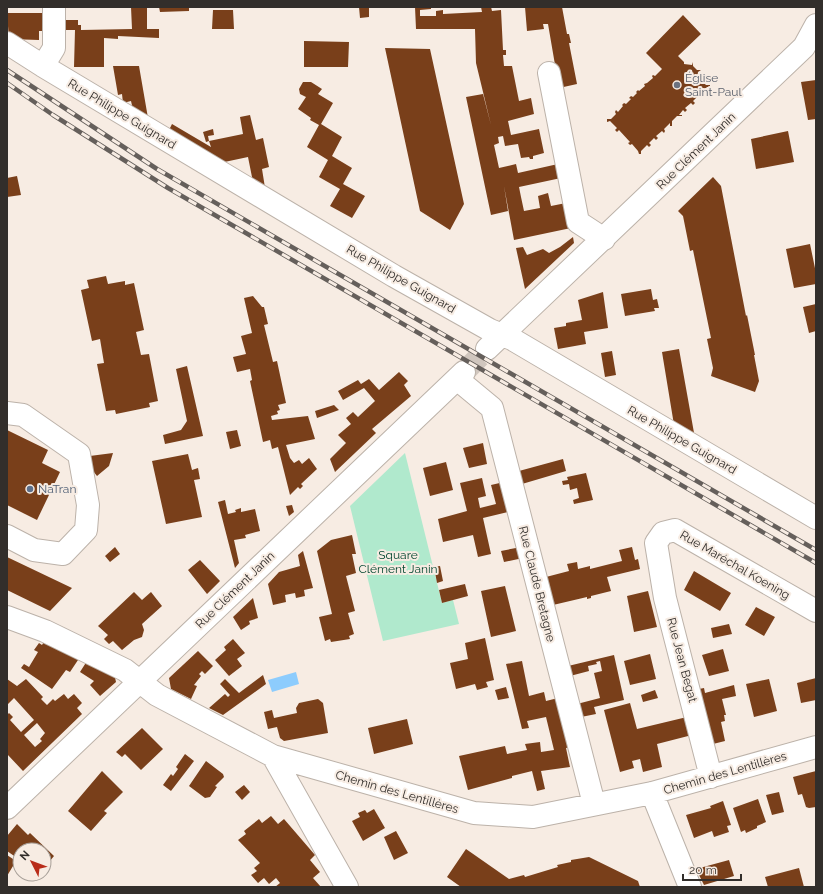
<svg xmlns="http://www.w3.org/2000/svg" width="823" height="894" viewBox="0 0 823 894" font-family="Raleway,sans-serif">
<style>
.green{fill:#b0e9cd}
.water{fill:#8dccfd}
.building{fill:#793f1a;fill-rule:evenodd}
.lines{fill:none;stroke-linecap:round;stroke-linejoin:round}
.minor-tunnel{stroke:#d0c6be;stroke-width:22;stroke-dasharray:22 11;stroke-linecap:butt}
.minor-casing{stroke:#bcb2a9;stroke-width:24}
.minor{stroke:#fff;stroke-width:22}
.rail-casing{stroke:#655f5b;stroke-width:4.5}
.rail{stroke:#f7ece3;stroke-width:3;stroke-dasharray:9;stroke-linecap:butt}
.worship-dot{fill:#6b7280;stroke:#f7ece3;stroke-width:1.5}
.service-dot{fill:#5c6f8a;stroke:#f7ece3;stroke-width:1.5}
.labels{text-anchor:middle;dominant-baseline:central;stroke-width:4;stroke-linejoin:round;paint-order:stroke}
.worship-label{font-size:12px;fill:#5b616d;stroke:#f7ece3;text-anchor:start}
.street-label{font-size:12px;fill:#322e2b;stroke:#f7ece3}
.service-label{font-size:12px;fill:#4e5e75;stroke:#f7ece3;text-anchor:start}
.park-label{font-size:12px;fill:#02462f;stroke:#f7ece3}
</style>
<rect width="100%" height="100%" fill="#f7ece3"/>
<path class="green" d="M405,453L442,603L453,600L459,624L383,641L350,506Z"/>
<path class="water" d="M296,672L299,684L272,692L268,680Z"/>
<path class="building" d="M131,7H147V29H159V38L118,36V39L104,38V67H74L75,30H63V20H78V25H81V30L132,29Z
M159,7H189V11L160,12Z
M359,7H369V17L360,18Z
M415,7H431V9L420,10V16H436V11L443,10V14L482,12L481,7H491L492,11L501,10L503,50H506V55H503L504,66H512L519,101L531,98L534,114L508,121L511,135L539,129L544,153L533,156V159H530L529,157L521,158L518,144L505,146L503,136L498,137L499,143L494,145L499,168L516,164L518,173L558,164L561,178L519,187L521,197L524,211L540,208L538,196L548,193L551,206L566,203L571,228L514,240L504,186L508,211L491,215L466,97L483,94L491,125L476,63L475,29H416Z
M525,7H562L567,34H569L571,43H569L577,84L559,88L548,24H543L544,29L527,31Z
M213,10H233L234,29H212Z
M7,13H48V31H39V40L9,39Z
M683,15L701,34L678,56L684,62V64L692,65L693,62V66L697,70H701L698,72L697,79H700L706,85H710V87H707L700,94L702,96L701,97L698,96L693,101L695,103L693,105L691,103L685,108L687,110L685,112L683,110L679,115H682V116H677L672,121V126H670V123L664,129L665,131L664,133L662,131L656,136L658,138L656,140L654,138L649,143L651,145L649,147L647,145L641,151V154H639L638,151L632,144L630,145L628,143L630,142L619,130L617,132L615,130L617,128L610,121L607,122V119H611L616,114L615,112L616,110L618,112L623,106L622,105L624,103L626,104L631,99L629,98L631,96L633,97L637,93L636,92L638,90L639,91L645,86L644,84L647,83L653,78L652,76L653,75L655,76L662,69L646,53Z
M304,41L349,42L348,67H304Z
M385,48L430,49L464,204L450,230L420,211Z
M113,66H139L148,118L134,114L131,101L123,103L122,94L118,95Z
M816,80V119L808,120L801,82Z
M303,82H311L322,89L318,94L333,103L321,124L342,137L332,156L352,168L343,184L365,196L352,218L330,206L340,189L319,177L328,160L307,147L319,125L310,120L311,118L298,109L306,97L300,94L299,89Z
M250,115L256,140L263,138L269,167L262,169L266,194L254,187L248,157L215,164L167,134L172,124L211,147L209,141L243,134L240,117Z
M213,129L214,135L208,136L209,141L206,142L203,132Z
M788,131L794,162L756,169L751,139Z
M17,176L21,195L7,197V178Z
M713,177L721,186L746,316L747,315L755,355H754L759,381L755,392L711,376L713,368L707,339L711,338L693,250L690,251L683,216L678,211Z
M573,237L574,243L525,289L516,248L523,247L527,255L543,249L549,253L560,247Z
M810,244L816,273V284L794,288L786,249Z
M106,276L108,284L125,281V285L134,283L144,330L136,332L141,355L149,354L158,401L149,403L150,407L116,414L115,410L106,411L97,364L104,363L100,339L92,341L81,290L89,288L87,280Z
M651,289L653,300L657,299L659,308H654L655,311L625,316L621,294Z
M603,292L608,328L584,332L586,344L558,349L554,328L566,326V323L582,320L578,300Z
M253,296L262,307H264L268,324L264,325L273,362L277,361L286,403L278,405L280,410L277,411L278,414L271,416L272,420L308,416L315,439L286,445L290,458L294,463L299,460L302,464L309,458L317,469L301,484L303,486L300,489L298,487L290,495L278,447L272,449L270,440L263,442L250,381L252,380L250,369L237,372L233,357L246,354L241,336L252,333L244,298Z
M816,304V331L809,333L803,307Z
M679,349L696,444L675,431L662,352Z
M612,351L616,375L605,377L601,353Z
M187,366L203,436L165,444L163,435L181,430L187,421L176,369Z
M399,372L408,381L404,385L411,396L372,429L376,433L335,472L330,459L346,443L338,435L351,424L346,418L353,412L358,417L375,401L364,388L343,400L338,391L358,380L361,384L369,379L379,390Z
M334,405L339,410L317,418L315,411Z
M7,430L48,450L42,463L60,472L37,520L7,505Z
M237,430L241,446L230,449L226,432Z
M483,443L487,464L469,468L463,448Z
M113,453L109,466L97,476L82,457Z
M188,454L192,470L198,468L200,479L194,480L202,517L166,524L152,461Z
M563,459L566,471L522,484L519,471Z
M446,462L453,490L430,496L423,468Z
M586,473L593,500L574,504L573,500L579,498L577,488L570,490L569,484L563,485L562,481L568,480L567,477Z
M482,478L486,496L478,498L480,508L496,504L491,485L504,482L512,511L483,518L491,554L478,557L473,535L443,542L438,519L467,511L460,483Z
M225,500L228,514L236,512L235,510L241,508V512L255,509L260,531L245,535L246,538L234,540L239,563L235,568L218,502Z
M292,505L294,512L289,516L286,506Z
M352,535L356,554H352L356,573L346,576L355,611L348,613L354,634L349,636L350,639L331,642L330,639L325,641L319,617L332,614L317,551L331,540Z
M115,547L120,554L110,562L105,556Z
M521,547L523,558L504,562L501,551Z
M632,547L635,560L638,559L640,569L607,577L611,591L591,596V598L587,599V597L553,605L546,577L569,571L567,564L577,562L578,569L590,566V569L622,561L619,550Z
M303,551L313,588L304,590L305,596L296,598L295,593L285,595L286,602L273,605L268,584L279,572L300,566L298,555Z
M7,557L72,588L50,611L7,590Z
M200,560L220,581L207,594L188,570Z
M440,566L443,581L437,583L434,567Z
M694,571L731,593L720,611L684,590Z
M465,584L468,596L442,603L439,590Z
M505,586L516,631L491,637L481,591Z
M648,591L657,627L634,632L627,596Z
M134,592L142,600L151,592L162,606L142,624L144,630L142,637L134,640L122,650L113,641L109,644L104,639L108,635L98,626Z
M253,598L258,618L249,621L250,624L241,630L233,617Z
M756,607L775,617L764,636L745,625Z
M729,624L732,634L713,638L711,628Z
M485,638L494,680L486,682L488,687L477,690L475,684L456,689L450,663L468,659L465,643Z
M233,639L245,653L237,659L242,666L229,676L215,660L226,650L224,647Z
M45,640L80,657L70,672L66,670L52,689L21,668L24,664L29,667L38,652L34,650L39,643L42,645Z
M723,649L729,671L709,676L702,655Z
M198,651L213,666L205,674L202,671L199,674L201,676L194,685L197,686L191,699L171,689L169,678Z
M650,654L656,679L630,685L624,661Z
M614,655L624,700L594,707L596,714L581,717L577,704L600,698L594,673L602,671L600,661L596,662L597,664L588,666L589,671L570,676L568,666Z
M87,661L114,673L116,682L100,696L90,685L94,681L80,672Z
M522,661L529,696L544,692L546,701L558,698L570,747L566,748L570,767L541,771L545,789L537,791L532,771L512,776V778L468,790L459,756L505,746L507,754L527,750L525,744L540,742L541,752L554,750L546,717L527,721L529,728L522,729L506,664Z
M263,675L266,684L223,715L209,708L225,694L228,697L230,695L220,684L225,679L239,693Z
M816,678V700L801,703L797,683Z
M7,679L17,686L26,679L43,697L41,699L47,705L53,699L55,701L64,694L68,699L74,694L82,703L77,708L82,714L23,771L7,754V715L9,713L13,717L10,720L21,732L34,720L14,698L7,705ZM37,723L45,733L40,739L42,741L35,747L24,735Z
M769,679L777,711L754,717L746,684Z
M734,685L736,696L722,699L726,715H724L725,721L721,722L725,741L713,744L699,689L704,688L705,693Z
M506,687L509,698L498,700L495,690Z
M655,690L658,698L643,702L641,695Z
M318,699L323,703L328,733L284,741L280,738L277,727L268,729L264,712L272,710L274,718L297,713L296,708L299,703Z
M630,703L637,729L687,717L692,735L657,744L662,767L643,772L640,759L632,761L634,768L620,772L604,710Z
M407,719L413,744L374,754L368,728Z
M142,728L163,749L141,770L125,754L122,757L116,752Z
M185,754L194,761L171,791L163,785L171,774L173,776L178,769L176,767Z
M206,761L223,774L224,777L215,786L217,787L210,797L205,798L189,786Z
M102,771L123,792L104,811L107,813L91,831L68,811Z
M816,771V807L809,808L806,807L802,794L798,795L793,777Z
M244,785L250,792L242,800L235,792Z
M779,792L784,812L772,815L766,795Z
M758,799L766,822L757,826V828L746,833L745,830L741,832L733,808Z
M723,801L731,825L727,826L729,832L714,837L712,831L694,838L686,815L711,808L710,806Z
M374,809L385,828L363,841L352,821L360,817L358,813L365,810L367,813Z
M271,816L278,824L284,819L315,855L310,860L320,872L313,878L321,887H275L280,883L276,878L269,884L264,878L258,883L251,875L257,871L254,868L260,863L238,840L246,834L244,831L259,819L262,823Z
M17,824L28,835L30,833L54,856L45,867L44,850H20V860L7,851V836Z
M396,831L408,853L394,860L384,837Z
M466,849L509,879L524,875L525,877L558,867L557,865L571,862V860L589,857L638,881L640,887H461L447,877Z
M7,855L16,861L7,876Z
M729,860L734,876L704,885L696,869Z
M799,868L804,887H768L765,877Z"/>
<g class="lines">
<path class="minor-tunnel" d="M464,372L487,349"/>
<g class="minor-casing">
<path id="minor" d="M54,7V48L43,66L394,276L490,330L512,339L816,518
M7,43L43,66
M549,73L578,222L604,239
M487,349L804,47L816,25
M457,379L492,408L594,804
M7,413L23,415L79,454L88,505L86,530L63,554L34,550L7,536
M7,617L45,631L125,670L157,695L273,756L474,813L533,817L652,793L816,747
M273,756L347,887
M711,777L665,598L656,543L663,533L675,530L816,611
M652,793L690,887
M7,808L464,372"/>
</g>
<use href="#minor" class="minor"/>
<g class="rail-casing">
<path id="rail" d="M7,70L157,169L816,550
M7,83L53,115L168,188L816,563"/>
</g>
<use href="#rail" class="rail"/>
</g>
<circle class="worship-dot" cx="677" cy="85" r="4"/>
<circle class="service-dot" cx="30" cy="489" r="4"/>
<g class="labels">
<g class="worship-label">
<text x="685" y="78">Église<tspan x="685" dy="14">Saint-Paul</tspan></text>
</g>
<g class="street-label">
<text transform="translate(122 114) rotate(31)">Rue Philippe Guignard</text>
<text transform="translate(696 151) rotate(-44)">Rue Clément Janin</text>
<text transform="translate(401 279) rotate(30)">Rue Philippe Guignard</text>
<text transform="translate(682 440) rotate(30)">Rue Philippe Guignard</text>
<text transform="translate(735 565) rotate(30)">Rue Maréchal Koening</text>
<text transform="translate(537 584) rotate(76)">Rue Claude Bretagne</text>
<text transform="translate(235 590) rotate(-44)">Rue Clément Janin</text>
<text transform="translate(682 660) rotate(75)">Rue Jean Begat</text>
<text transform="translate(725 773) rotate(-16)">Chemin des Lentillères</text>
<text transform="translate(397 792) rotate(16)">Chemin des Lentillères</text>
</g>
<g class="service-label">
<text x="38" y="489">NaTran</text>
</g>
<g class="park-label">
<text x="398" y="555">Square<tspan x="398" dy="14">Clément Janin</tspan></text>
</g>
</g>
<rect width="823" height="894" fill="none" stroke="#322e2b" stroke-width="16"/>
<g transform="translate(32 862) rotate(312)"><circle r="19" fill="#f7ece3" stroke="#a8a099"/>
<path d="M0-3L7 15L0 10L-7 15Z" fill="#b92c1a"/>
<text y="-6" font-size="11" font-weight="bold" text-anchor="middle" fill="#322e2b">N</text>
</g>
<path d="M683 874v6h58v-6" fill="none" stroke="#322e2b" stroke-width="2"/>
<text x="689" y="874" font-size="12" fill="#322e2b" stroke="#f7ece3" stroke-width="3" paint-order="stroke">20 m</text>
</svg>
